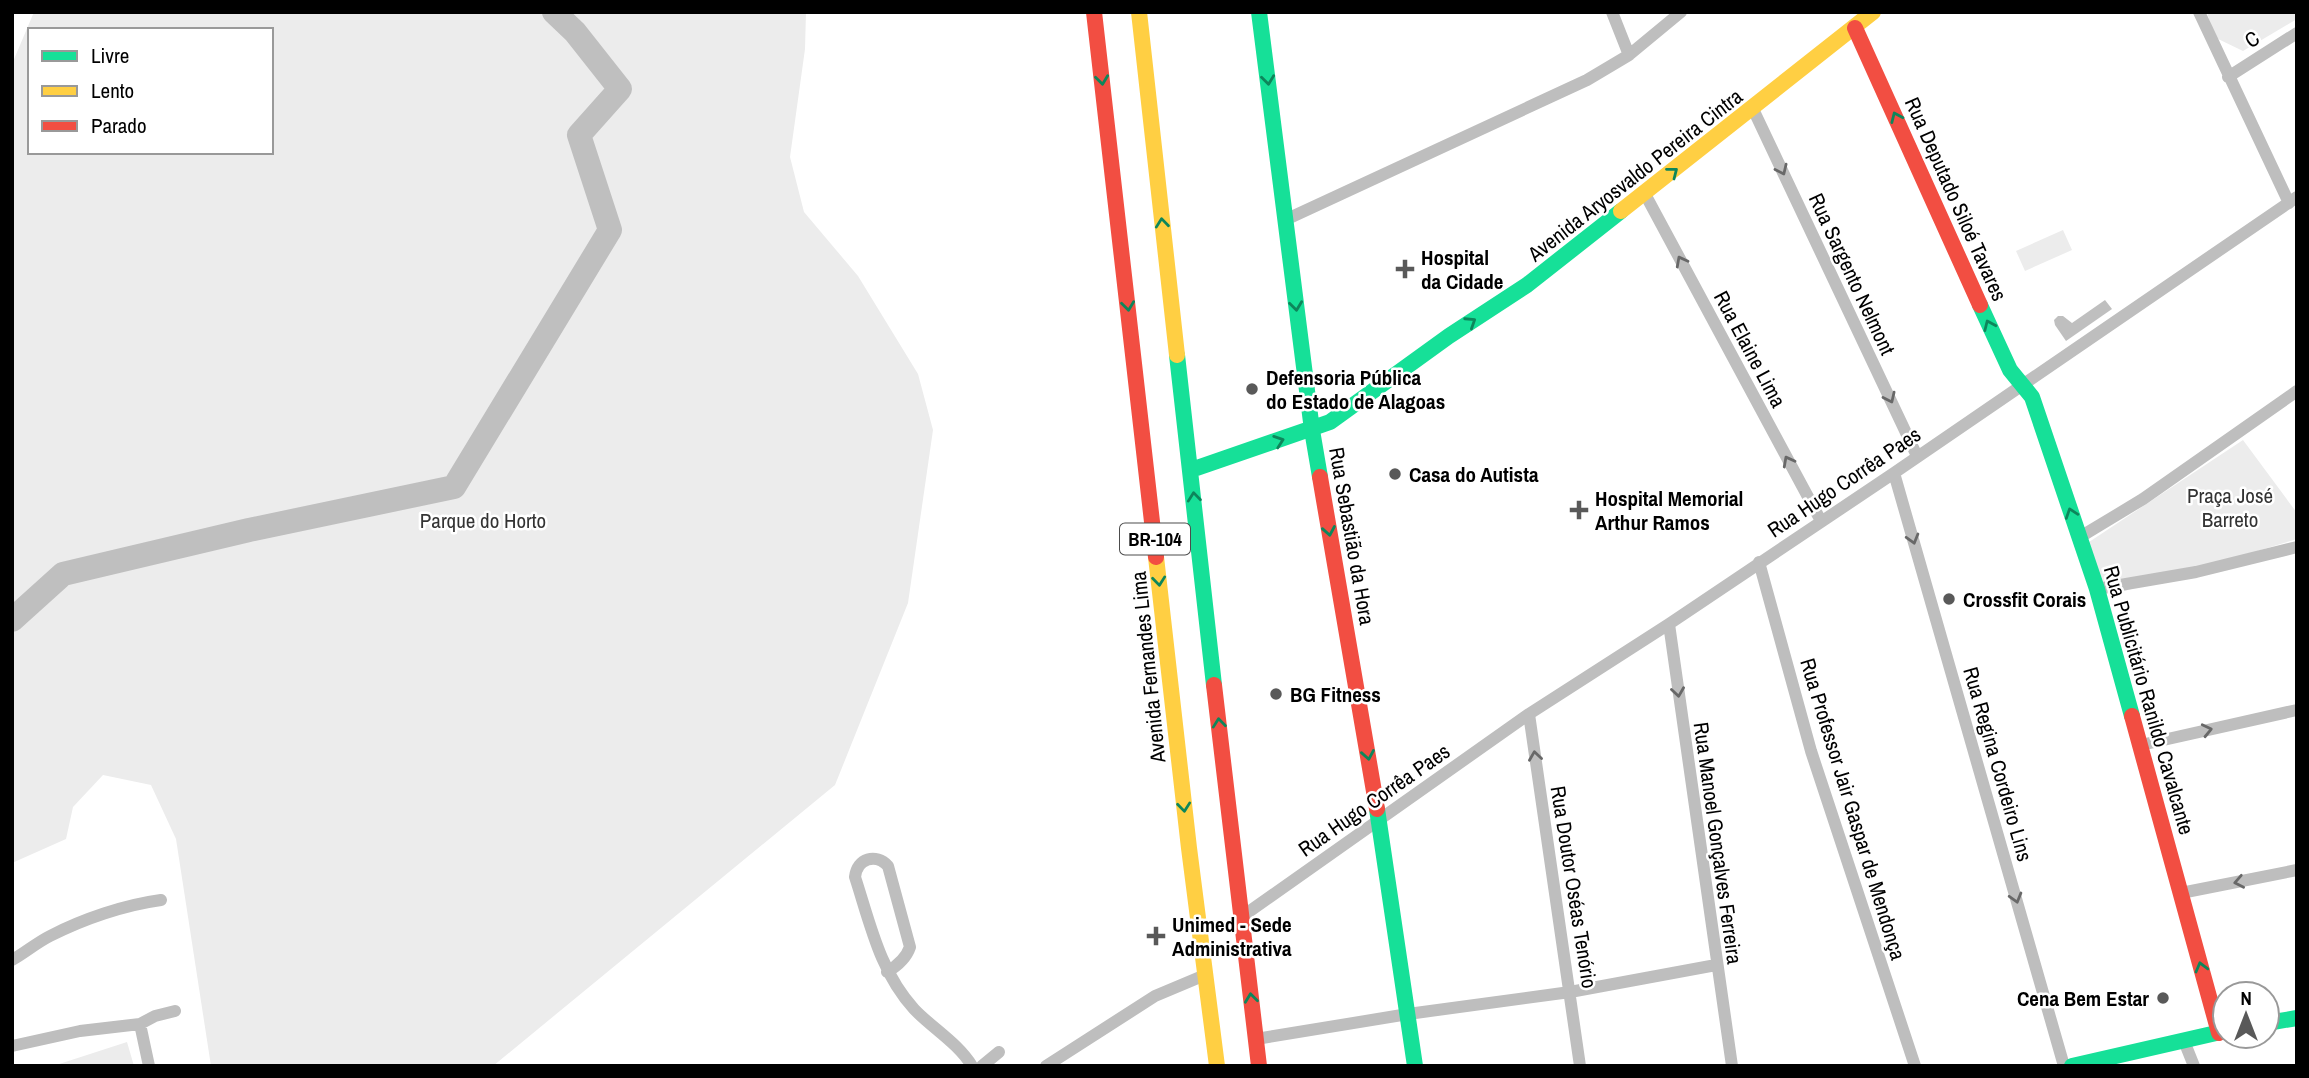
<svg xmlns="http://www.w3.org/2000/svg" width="2309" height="1078" viewBox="0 0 2309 1078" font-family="'Archivo Narrow',sans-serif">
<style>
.green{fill:#ececec;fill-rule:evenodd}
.water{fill:#bfbfbf}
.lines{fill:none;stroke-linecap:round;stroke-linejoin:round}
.river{stroke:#bfbfbf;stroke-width:24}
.street{stroke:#bebebe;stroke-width:12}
.fast{stroke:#16e098;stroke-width:16}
.slow{stroke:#ffcf43;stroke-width:16}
.jam{stroke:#f24e42;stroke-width:16}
.oneway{stroke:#0d865b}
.oneway2{stroke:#686868}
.poi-dot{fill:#595959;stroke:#fff;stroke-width:2.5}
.labels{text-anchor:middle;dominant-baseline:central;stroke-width:5;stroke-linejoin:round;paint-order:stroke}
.shield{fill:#fff;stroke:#4c4c4c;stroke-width:2}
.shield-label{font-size:19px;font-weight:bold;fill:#000}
.street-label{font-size:21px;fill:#000;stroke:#fff}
.poi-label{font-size:21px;font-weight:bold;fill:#000;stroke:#fff;text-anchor:start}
.park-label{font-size:21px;fill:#333;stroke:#fff}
</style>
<rect width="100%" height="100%" fill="#fff"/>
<path class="green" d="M34,12H806L805,49L790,157L804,212L858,276L918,374L933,430L908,603L835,785L493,1066H211L176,839L151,785L103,775L73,807L66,839L12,863V64ZM30,30H271V152H30Z
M2207,12H2297V19L2243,51L2214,37Z
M2063,230L2072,250L2025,271L2016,251Z
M2243,440L2297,513V539L2118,593L2093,590L2083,546Z
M127,1042L134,1066H53Z"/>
<path class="water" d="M2105,300L2112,309L2066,341L2055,325L2054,320L2058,316H2063L2072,323Z"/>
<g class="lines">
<path class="river" d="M12,620L63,574L249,530L454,487L610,230L579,135L620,89L575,32L554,12"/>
<path class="street" d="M1612,12L1629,55
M2199,12L2289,203
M2228,77L2297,33
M1753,109L1917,456
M1645,194L1821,521
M1285,220L1587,80L1629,55L1681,12
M1894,473L2064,1066
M2080,537L2143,499L2297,391
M1759,562L1811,751L1915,1066
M2097,589L2196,572L2297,547
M1669,624L1732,1066
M1529,714L1580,1066
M2141,745L2297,710
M2181,893L2297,870
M1240,918L1529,714L1669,624L1894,473L2297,197
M12,960C25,953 36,943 50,936C83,919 124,905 161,900
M887,972C897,966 906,959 910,947L888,866C876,853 857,858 855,877C870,923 880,972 914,1009C932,1028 958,1043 972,1066
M140,1024L149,1066
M1256,1039L1408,1014L1570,992L1716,965
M2184,1041L2194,1066
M12,1046L80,1031L140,1024L155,1016L175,1011
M982,1066L999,1052
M1046,1066L1155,996L1205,975"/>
<path class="fast" d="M1259,12L1312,430L1320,477
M1980,305L2010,370L2032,397L2097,589L2132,716
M1177,355L1214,685
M1191,470L1330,422L1449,336L1527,285L1621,211
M1377,809L1415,1066
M2267,1023L2297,1018
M2072,1066L2225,1031"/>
<path class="slow" d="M1139,12L1177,355
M1621,211L1873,12
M1156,557L1189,848L1217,1066"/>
<path class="jam" d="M1094,12L1156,557
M1855,28L1980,305
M1320,477L1377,809
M1214,685L1259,1066
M2132,716L2219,1033"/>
</g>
<defs><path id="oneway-chevron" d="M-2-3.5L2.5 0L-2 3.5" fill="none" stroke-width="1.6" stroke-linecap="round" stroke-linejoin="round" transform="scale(1.75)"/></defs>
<g class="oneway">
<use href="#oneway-chevron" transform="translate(1102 80) rotate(83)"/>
<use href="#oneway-chevron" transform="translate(1268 80) rotate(83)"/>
<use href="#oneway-chevron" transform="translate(1896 117) rotate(-114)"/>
<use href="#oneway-chevron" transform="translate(1673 172) rotate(-38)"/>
<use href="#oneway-chevron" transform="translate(1162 223) rotate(-96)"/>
<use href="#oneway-chevron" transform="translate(1128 306) rotate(83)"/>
<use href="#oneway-chevron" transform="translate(1296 306) rotate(83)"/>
<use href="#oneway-chevron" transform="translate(1471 322) rotate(-33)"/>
<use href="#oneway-chevron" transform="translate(1989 325) rotate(-114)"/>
<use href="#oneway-chevron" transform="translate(1279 441) rotate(-19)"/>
<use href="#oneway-chevron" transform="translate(1194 497) rotate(-96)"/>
<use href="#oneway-chevron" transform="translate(2071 513) rotate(-109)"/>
<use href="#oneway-chevron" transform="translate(1329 531) rotate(80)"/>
<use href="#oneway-chevron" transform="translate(1159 581) rotate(84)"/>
<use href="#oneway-chevron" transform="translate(1219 723) rotate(-96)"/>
<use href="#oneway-chevron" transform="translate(1368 755) rotate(80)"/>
<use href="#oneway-chevron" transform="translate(1184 807) rotate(84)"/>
<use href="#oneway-chevron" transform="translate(2201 967) rotate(-105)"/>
<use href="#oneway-chevron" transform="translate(1251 998) rotate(-97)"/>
</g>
<g class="oneway2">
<use href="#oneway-chevron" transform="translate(1782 170) rotate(65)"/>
<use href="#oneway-chevron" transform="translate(1681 261) rotate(-118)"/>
<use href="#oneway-chevron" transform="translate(1890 398) rotate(65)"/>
<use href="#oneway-chevron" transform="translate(1788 461) rotate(-118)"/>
<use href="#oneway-chevron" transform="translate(1913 539) rotate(74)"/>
<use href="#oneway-chevron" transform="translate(1678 692) rotate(82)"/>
<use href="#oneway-chevron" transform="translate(2207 730) rotate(-13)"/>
<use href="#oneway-chevron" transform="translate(1535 756) rotate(-98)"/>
<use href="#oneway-chevron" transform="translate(2239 882) rotate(169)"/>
<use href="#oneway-chevron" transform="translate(2016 898) rotate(74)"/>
</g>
<g class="poi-dot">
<path d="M1401.5 258.5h7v7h7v7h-7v7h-7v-7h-7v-7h7z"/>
<circle cx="1252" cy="389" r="7"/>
<circle cx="1395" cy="474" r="7"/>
<path d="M1575.5 499.5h7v7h7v7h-7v7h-7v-7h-7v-7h7z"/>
<circle cx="1949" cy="599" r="7"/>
<circle cx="1276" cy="694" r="7"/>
<path d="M1152.5 925.5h7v7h7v7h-7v7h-7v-7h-7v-7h7z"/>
<circle cx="2163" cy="998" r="7"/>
</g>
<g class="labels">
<rect class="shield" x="1120" y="523.5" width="70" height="31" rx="5"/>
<g class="shield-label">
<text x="1155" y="539">BR-104</text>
</g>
<g class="street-label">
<text transform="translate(2252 39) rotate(-33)">C</text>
<text transform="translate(1635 175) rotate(-38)">Avenida Aryosvaldo Pereira Cintra</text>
<text transform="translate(1956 199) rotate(66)">Rua Deputado Siloé Tavares</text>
<text transform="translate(1852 274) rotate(65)">Rua Sargento Nelmont</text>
<text transform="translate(1750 349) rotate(62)">Rua Elaine Lima</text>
<text transform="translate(1844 482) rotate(-34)">Rua Hugo Corrêa Paes</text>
<text transform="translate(1352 536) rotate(80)">Rua Sebastião da Hora</text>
<text transform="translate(1148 667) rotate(-96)">Avenida Fernandes Lima</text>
<text transform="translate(2149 700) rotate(74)">Rua Publicitário Ranildo Cavalcante</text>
<text transform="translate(1998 764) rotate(74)">Rua Regina Cordeiro Lins</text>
<text transform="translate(1374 800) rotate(-35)">Rua Hugo Corrêa Paes</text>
<text transform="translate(1853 809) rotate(73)">Rua Professor Jair Gaspar de Mendonça</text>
<text transform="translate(1718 843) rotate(82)">Rua Manoel Gonçalves Ferreira</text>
<text transform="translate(1574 887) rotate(81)">Rua Doutor Oséas Tenório</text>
</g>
<g class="poi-label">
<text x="1421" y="257">Hospital<tspan x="1421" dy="24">da Cidade</tspan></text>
<text x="1266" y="377">Defensoria Pública<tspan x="1266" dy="24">do Estado de Alagoas</tspan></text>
<text x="1409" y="474">Casa do Autista</text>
<text x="1595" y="498">Hospital Memorial<tspan x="1595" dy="24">Arthur Ramos</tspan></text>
<text x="1963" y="599">Crossfit Corais</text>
<text x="1290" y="694">BG Fitness</text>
<text x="1172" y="924">Unimed - Sede<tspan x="1172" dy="24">Administrativa</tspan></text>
<text x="2149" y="998" text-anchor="end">Cena Bem Estar</text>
</g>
<g class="park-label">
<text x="2230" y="495">Praça José<tspan x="2230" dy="24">Barreto</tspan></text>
<text x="483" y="520">Parque do Horto</text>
</g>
</g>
<rect width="2309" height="1078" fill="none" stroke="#000000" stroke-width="28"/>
<rect x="28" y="28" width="245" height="126" fill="#ffffff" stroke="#999999" stroke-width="2"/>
<rect x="42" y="51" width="35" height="10" fill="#16e098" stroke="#999999" stroke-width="2"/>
<text x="91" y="63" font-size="21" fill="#000000">Livre</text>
<rect x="42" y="86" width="35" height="10" fill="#ffcf43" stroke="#999999" stroke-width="2"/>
<text x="91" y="98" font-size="21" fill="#000000">Lento</text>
<rect x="42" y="121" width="35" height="10" fill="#f24e42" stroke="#999999" stroke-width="2"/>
<text x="91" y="133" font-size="21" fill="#000000">Parado</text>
<g transform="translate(2246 1015)"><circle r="33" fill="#ffffff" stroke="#999999" stroke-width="2"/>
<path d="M0-5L12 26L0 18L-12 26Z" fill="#595959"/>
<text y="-10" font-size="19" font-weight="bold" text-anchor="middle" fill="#000000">N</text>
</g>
</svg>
